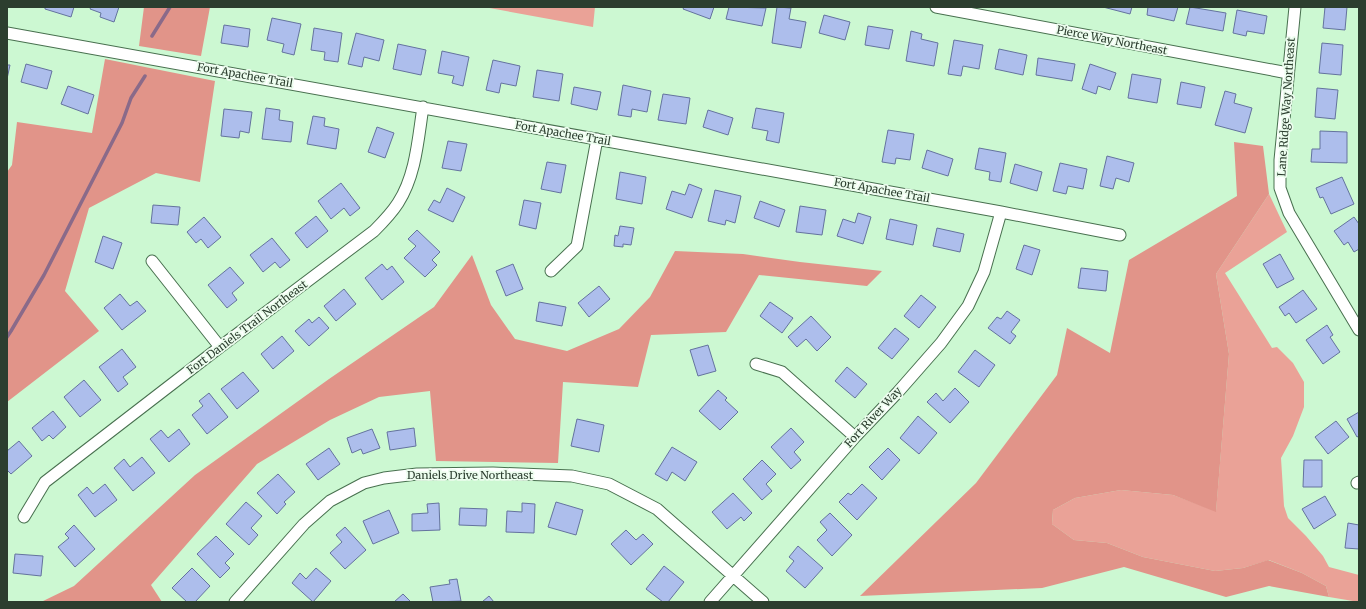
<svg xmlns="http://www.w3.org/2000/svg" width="1366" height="609" viewBox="0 0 1366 609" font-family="Merriweather,serif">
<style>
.green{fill:#eaa297}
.forest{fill:#e19489}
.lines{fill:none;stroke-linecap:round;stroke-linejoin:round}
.stream{stroke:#8a6a89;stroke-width:3.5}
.building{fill:#adbeec;stroke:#64739e}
.minor-casing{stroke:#48704f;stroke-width:13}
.minor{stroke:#fff;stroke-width:11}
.labels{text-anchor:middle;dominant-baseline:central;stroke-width:3.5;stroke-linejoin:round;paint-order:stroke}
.street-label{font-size:11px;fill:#2c3e2f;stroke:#ecfdee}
</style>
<rect width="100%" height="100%" fill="#ccf8d2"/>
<path class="green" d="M484,7H595L593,27Z
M1269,194L1287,232L1225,273L1272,348L1277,347L1293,363L1304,382V407L1293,436L1281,458L1284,506L1288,518L1306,536L1323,556L1329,567L1359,575V602L1329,597L1326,586L1302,573L1269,560L1243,568L1215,571L1143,557L1107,543L1074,540L1052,524L1053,510L1075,498L1121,490L1173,495L1216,511L1229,354L1216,274Z"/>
<path class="forest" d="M144,7H210L201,56L139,46Z
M105,59L215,81L200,182L156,173L89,208L65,291L99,331L7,402V172L12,165L17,122L92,133Z
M1234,142L1263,146L1269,194L1216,274L1229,354L1216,512L1173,495L1121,490L1075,498L1053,510L1052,524L1074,540L1107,543L1143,557L1215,571L1243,568L1268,560L1302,573L1326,586L1329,597L1269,586L1226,597L1124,567L1042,588L860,596L976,483L1057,375L1067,328L1110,353L1129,260L1237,196Z
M675,251L743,254L800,262L882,271L867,286L759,275L726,332L651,335L638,387L563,382L558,463L436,461L430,391L379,397L330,420L257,464L151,585L162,602H41L74,586L195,475L329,379L434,307L472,255L491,305L515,339L567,351L619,329L650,297Z"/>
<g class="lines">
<path class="stream" d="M152,36L170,7
M7,337L11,331L44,275L122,123L131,98L145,76"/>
</g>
<path class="building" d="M45,7H74L71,17L45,9Z
M91,7H119L114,22L100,17L101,13L90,9Z
M684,7H714L710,19L683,9Z
M729,7L766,8L762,26L726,19Z
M777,7L791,8L789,19L806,22L801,48L772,43Z
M1103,7H1132L1130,14Z
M1148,7H1178L1174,21L1147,15Z
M1190,7L1226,13L1223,31L1186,24Z
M1325,7H1347L1345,30L1323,28Z
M1237,10L1267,16L1264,34L1247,31L1246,36L1233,33Z
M824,15L850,22L845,40L819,33Z
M272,18L301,24L294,55L282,52L284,44L267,40Z
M224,25L250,29L248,47L221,43Z
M868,26L893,30L889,49L865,45Z
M314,28L342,33L338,62L324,60L325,52L311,50Z
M911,31L922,34L921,39L938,43L934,66L906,61Z
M356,33L384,40L379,61L364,57L362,67L348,64Z
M954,40L983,45L979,69L963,66L961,76L948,74Z
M1322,43L1343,45L1341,75L1319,73Z
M398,44L426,50L421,75L393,69Z
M999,49L1027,55L1023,75L995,69Z
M442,51L469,57L463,86L452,83L454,76L438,73Z
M1038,58L1075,64L1072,81L1036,75Z
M493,60L520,66L516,86L501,83L499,93L486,90Z
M26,64L52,71L47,89L21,82Z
M1090,64L1116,73L1110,90L1098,86L1096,94L1082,89Z
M7,65H10L7,79Z
M537,70L563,74L559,101L533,97Z
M1132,74L1161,79L1157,103L1128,98Z
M1181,82L1205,87L1201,108L1177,104Z
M623,85L651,91L647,112L632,109L631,117L618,115Z
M68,86L94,95L88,114L61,104Z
M574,87L601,92L597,110L571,104Z
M1317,88L1338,90L1335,119L1315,117Z
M1225,91L1236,94L1234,103L1252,108L1245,133L1215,125Z
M663,94L690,98L686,124L658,120Z
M266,108L280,110L279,120L293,122L291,142L262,139Z
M756,108L784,113L779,143L766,140L768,131L752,128Z
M224,109L252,112L249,133L240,131L239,138L221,136Z
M708,110L733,118L728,135L703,127Z
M313,116L325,118L324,126L339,129L336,149L307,144Z
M377,127L394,133L385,158L368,152Z
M888,130L914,134L910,160L896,158L895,164L882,162Z
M1320,131L1347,132V163L1311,162L1312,149H1320Z
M448,141L467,144L461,171L442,168Z
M979,148L1006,153L1001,182L989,180L990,172L975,169Z
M927,150L953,159L948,176L922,168Z
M1107,156L1134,163L1129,182L1116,178L1113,189L1100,186Z
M547,162L566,165L561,193L541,189Z
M1060,163L1087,169L1083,189L1068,186L1066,194L1053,191Z
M1015,164L1042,172L1037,191L1010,183Z
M620,172L646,177L642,204L616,199Z
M1342,177L1354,204L1331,214L1323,197L1320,198L1316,188Z
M341,183L360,208L350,216L344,208L331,219L318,201Z
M689,184L702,189L692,218L666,209L672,191L685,195Z
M447,188L465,197L453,222L428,210L434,200L440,203Z
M715,190L741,196L735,223L726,220L725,225L708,221Z
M524,200L541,203L536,229L519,225Z
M760,201L785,210L779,227L754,218Z
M153,205L180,207L178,225L151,223Z
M800,206L826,210L822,235L796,232Z
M858,213L871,217L863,244L837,236L843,219L855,223Z
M316,216L328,231L307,248L295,233Z
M204,217L221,237L208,248L201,239L196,243L187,232Z
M1354,217L1359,224V249L1354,252L1348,242L1344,245L1334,231Z
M890,219L917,225L913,245L886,239Z
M620,226L634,228L631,245L623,244V247L614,246L615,235L618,236Z
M937,228L964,234L960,252L933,246Z
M417,230L440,252L432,260L437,265L425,277L404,258L416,246L408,239Z
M103,236L122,243L113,269L95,262Z
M272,238L290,260L280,268L275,262L263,272L250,255Z
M1024,245L1040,250L1032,275L1016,269Z
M1280,254L1294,279L1277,288L1263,264Z
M382,264L387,270L392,266L404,282L382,300L365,278Z
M513,264L523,289L506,296L496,271Z
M230,267L244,283L232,293L237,300L227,308L208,285Z
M1081,268L1108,271L1106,291L1078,288Z
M599,286L610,299L589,317L578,303Z
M344,289L356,304L336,321L324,306Z
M1303,290L1317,309L1296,323L1289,313L1285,316L1279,307Z
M120,294L130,306L137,301L146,311L122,330L104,308Z
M921,295L936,307L919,328L904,316Z
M539,302L566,307L562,326L536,321Z
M770,302L793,318L782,333L760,316Z
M1007,311L1020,320L1011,332L1016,336L1010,344L988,328L997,317L1001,319Z
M811,316L831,337L817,351L806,339L797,347L788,337Z
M319,317L329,328L309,346L295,331L309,319L312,323Z
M1327,325L1333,335L1330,337L1340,352L1323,364L1306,340Z
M895,328L909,339L892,359L878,348Z
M282,336L294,351L273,369L261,354Z
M708,345L716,371L698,376L690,350Z
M122,349L136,367L123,377L128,384L118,392L99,367Z
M975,350L995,365L979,387L958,372Z
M847,367L867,384L855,398L835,381Z
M243,372L259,391L237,409L221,389Z
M84,380L101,400L80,417L64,397Z
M955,388L969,402L950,423L927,402L936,393L943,401Z
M718,390L727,398L725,400L738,412L720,430L699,411Z
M209,393L228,417L207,434L192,415L203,406L199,401Z
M53,411L66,427L53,439L49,435L42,441L32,428Z
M1359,412V436L1357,437L1347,419Z
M918,416L937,433L919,454L900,438Z
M577,419L604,425L599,452L571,446Z
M1336,421L1349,437L1328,454L1315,437Z
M414,428L416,446L390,450L387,432Z
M791,428L804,442L794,452L801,460L791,469L771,447Z
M179,429L190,444L169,462L150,439L161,430L168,438Z
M372,429L380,448L363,454L361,449L352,453L347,438Z
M19,441L32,456L11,474L7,470V451Z
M672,447L697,462L685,481L672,472L667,481L655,474Z
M329,448L340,464L318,480L306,464Z
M888,448L900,460L882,480L869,467Z
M142,457L155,473L133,491L114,468L124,459L130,467Z
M762,460L776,474L766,484L772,491L762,500L743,479Z
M1304,460H1322V487H1303Z
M278,474L295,492L284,502L286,504L277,514L257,493Z
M105,484L117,500L95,517L78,495L87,487L93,494Z
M862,484L877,498L857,520L839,502L848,493L851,495Z
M733,493L752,513L744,521L741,517L727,529L712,512Z
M1325,496L1336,515L1314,529L1302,509Z
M246,502L262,516L251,528L258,535L249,545L226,524Z
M556,502L583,510L576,535L548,527Z
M439,503L440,530L412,531V514L428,513L427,504Z
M522,503L535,504L534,533L506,532L507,511L522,512Z
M460,508L487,509L486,526L459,525Z
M389,510L399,533L373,544L363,521Z
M830,513L852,535L832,556L817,540L827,530L820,522Z
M1348,523L1359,525V549L1345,548Z
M74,525L95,549L75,567L58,547L69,538L65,534Z
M345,527L366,550L345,569L330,553L342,542L336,535Z
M626,530L636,540L643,534L653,544L631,565L611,544Z
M216,536L234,554L225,563L230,568L220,578L197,554Z
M798,546L823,568L805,588L786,571L794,561L789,557Z
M15,554L43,556L41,576L13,573Z
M664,566L684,582L668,602H663L646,589Z
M192,568L210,586L195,602H187L172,588Z
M316,568L331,581L313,602L292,583L300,573L306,579Z
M457,579L461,601L433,602L430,587L450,584L449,580Z
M403,594L411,602H394Z
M489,596L494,602H482Z"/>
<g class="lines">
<g class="minor-casing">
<path id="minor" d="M936,7L1288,73
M1295,7L1280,160V188L1289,213L1359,330
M7,33L1001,212L1120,235
M152,261L220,347
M551,271L577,246L597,139
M756,364L782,372L855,437
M1357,483L1359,482
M24,517L45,482L220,347L374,231C383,222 391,214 398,203C416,175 418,139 423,107
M235,602L304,524L330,501L364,483L384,478L417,474L493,473L572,476L609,484L657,509L763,602
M710,602L855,437L898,392L941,343L968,306L984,272L1001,212"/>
</g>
<use href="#minor" class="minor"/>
</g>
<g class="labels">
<g class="street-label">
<text transform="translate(1112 40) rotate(11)">Pierce Way Northeast</text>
<text transform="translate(245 75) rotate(10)">Fort Apachee Trail</text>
<text transform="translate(1286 107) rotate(-86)">Lane Ridge Way Northeast</text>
<text transform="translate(563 133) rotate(10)">Fort Apachee Trail</text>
<text transform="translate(882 190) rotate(10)">Fort Apachee Trail</text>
<text transform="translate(247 327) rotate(-37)">Fort Daniels Trail Northeast</text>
<text transform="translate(873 417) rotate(-47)">Fort River Way</text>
<text x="470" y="475">Daniels Drive Northeast</text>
</g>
</g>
<rect width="1366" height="609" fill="none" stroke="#2c3e2f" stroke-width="16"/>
</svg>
